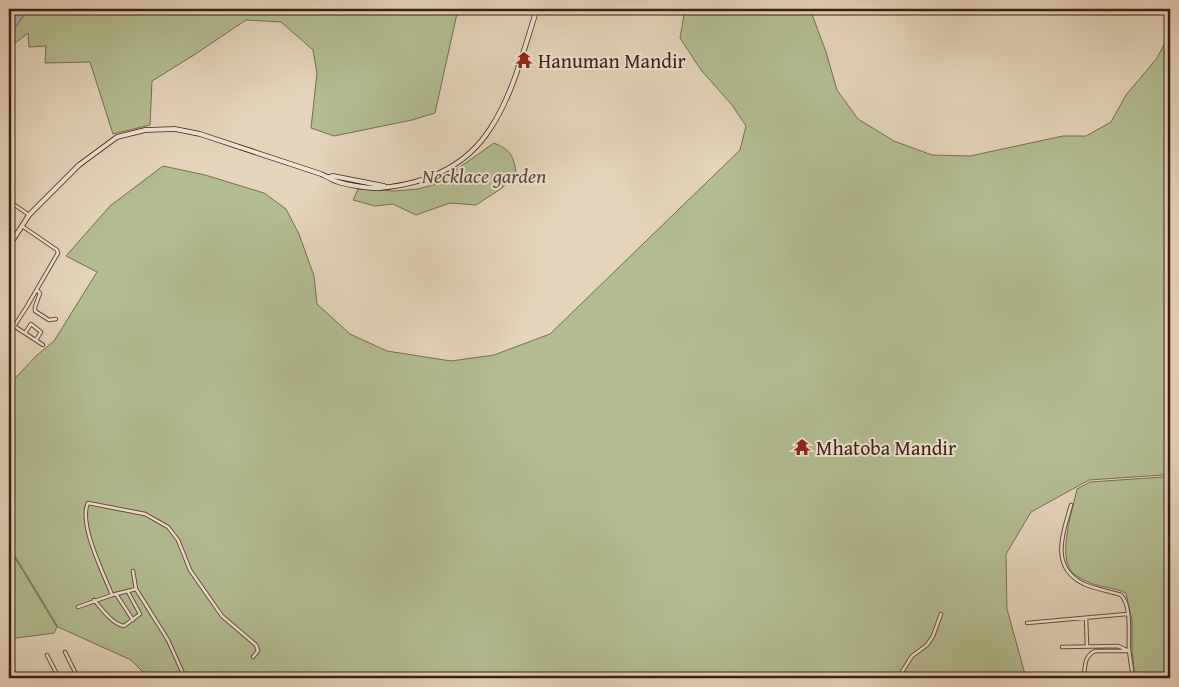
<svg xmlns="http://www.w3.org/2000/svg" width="1179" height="687" viewBox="0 0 1179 687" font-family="'Gentium Book Plus',serif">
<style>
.green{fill:#b3bd90;stroke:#796d50}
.water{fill:#9bb5ba;stroke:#767876}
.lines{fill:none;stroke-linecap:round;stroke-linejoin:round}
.street-casing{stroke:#684b3a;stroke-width:4.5}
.secondary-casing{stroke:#3f1d10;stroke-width:5.5}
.street{stroke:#eee3d2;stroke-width:2.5}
.secondary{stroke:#eee3d2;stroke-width:4}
.labels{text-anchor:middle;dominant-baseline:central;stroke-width:4;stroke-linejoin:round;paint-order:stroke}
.poi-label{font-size:20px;fill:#3f1d10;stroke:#eee3d2;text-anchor:start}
.park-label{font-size:20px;font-style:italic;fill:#5c4530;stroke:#eee3d2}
</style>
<rect width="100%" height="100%" fill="#e5d4b9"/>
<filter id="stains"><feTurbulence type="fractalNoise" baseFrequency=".004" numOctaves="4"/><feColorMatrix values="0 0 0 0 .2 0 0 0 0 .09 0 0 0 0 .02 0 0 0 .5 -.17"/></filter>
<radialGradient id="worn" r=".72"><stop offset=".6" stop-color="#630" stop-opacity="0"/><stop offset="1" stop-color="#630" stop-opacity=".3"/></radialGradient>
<path class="green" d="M28,9H458L435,113L412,120L334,136L311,128L317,73L313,50L281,22L246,20L194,55L152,81L150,125L113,134L90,62L45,63L46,46L29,47L28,33L9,48V31L12,32Z
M685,9H810L826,52L837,90L858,119L894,141L932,155L970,156L1063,136H1086L1111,122L1126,95L1157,58L1170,33V479L1163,475L1089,480L1031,512L1006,554L1007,609L1026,678H149L131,660L58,627L9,546V385L36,356L54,341L97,272L66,256L110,206L163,166L205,175L264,193L286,209L299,234L314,276L317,304L350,334L387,351L451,361L494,355L550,334L740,150L746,126L732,105L701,70L680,38Z
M494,143C510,150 513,154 516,172L502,188L476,205L450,203L416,215L393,204L375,206L353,200L358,189L395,191L418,189L436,184Z
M1163,477L1170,481V678H1135L1132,650V621L1126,593C1113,587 1096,587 1086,581C1082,579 1075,576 1072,572C1057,556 1073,508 1077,489L1090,482Z
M9,548L57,627L54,633L9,639Z"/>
<path class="water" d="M9,9H28L12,32L9,31Z"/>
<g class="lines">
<g class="street-casing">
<path id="street" d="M9,201L29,215
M37,290L40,293L35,307V311L49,320L56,319
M14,326L43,345
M25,333L31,324L41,332L36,340
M9,334L26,308L58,253L57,250L22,226
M1071,505C1063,534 1049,567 1084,584C1095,589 1109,591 1121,595C1132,606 1128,635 1129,650C1130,659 1132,669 1133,678
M133,571L136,589L168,640L185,678
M136,589L112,595C104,574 78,524 88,503L145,514L168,527L178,540L190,570L222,616L256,645L258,651L253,657
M116,594L133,620
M94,600C102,609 112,624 124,626L140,614L128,592
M78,607L112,595
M1086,618L1087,646
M1027,623L1127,614
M1062,647L1118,646L1129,651
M65,652L78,678
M47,655L59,678
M1084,677C1085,667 1084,656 1095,651H1128
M898,678L912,656L927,645L933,636L941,614"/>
</g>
<g class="secondary-casing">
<path id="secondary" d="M329,177L333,176L384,186
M9,246L29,215L79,165L117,137L145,130L175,129L200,134L321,174C325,176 328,177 331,179C339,184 370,189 380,188C424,184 465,168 490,129C513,95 524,48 537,9
M9,668L18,678"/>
</g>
<use href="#street" class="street"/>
<use href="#secondary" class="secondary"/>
</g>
<defs>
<g id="temple-bare" transform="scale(1.35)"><path d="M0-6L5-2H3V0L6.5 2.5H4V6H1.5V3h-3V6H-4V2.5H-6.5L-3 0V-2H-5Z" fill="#8f2418" stroke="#eee3d2" stroke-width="2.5" paint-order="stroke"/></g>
</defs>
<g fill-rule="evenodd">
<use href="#temple-bare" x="524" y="60"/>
<use href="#temple-bare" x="802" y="447"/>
</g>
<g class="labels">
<g class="poi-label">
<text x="538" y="60">Hanuman Mandir</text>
<text x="816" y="447">Mhatoba Mandir</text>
</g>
<g class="park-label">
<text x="484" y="175">Necklace garden</text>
</g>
</g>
<rect width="1179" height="687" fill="none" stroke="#e5d4b9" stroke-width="30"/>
<rect x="10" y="10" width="1159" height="667" fill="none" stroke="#3f1d10" stroke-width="2.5"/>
<rect x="15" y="15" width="1149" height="657" fill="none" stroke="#3f1d10"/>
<rect width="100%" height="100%" filter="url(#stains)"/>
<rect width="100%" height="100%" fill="url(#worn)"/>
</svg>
